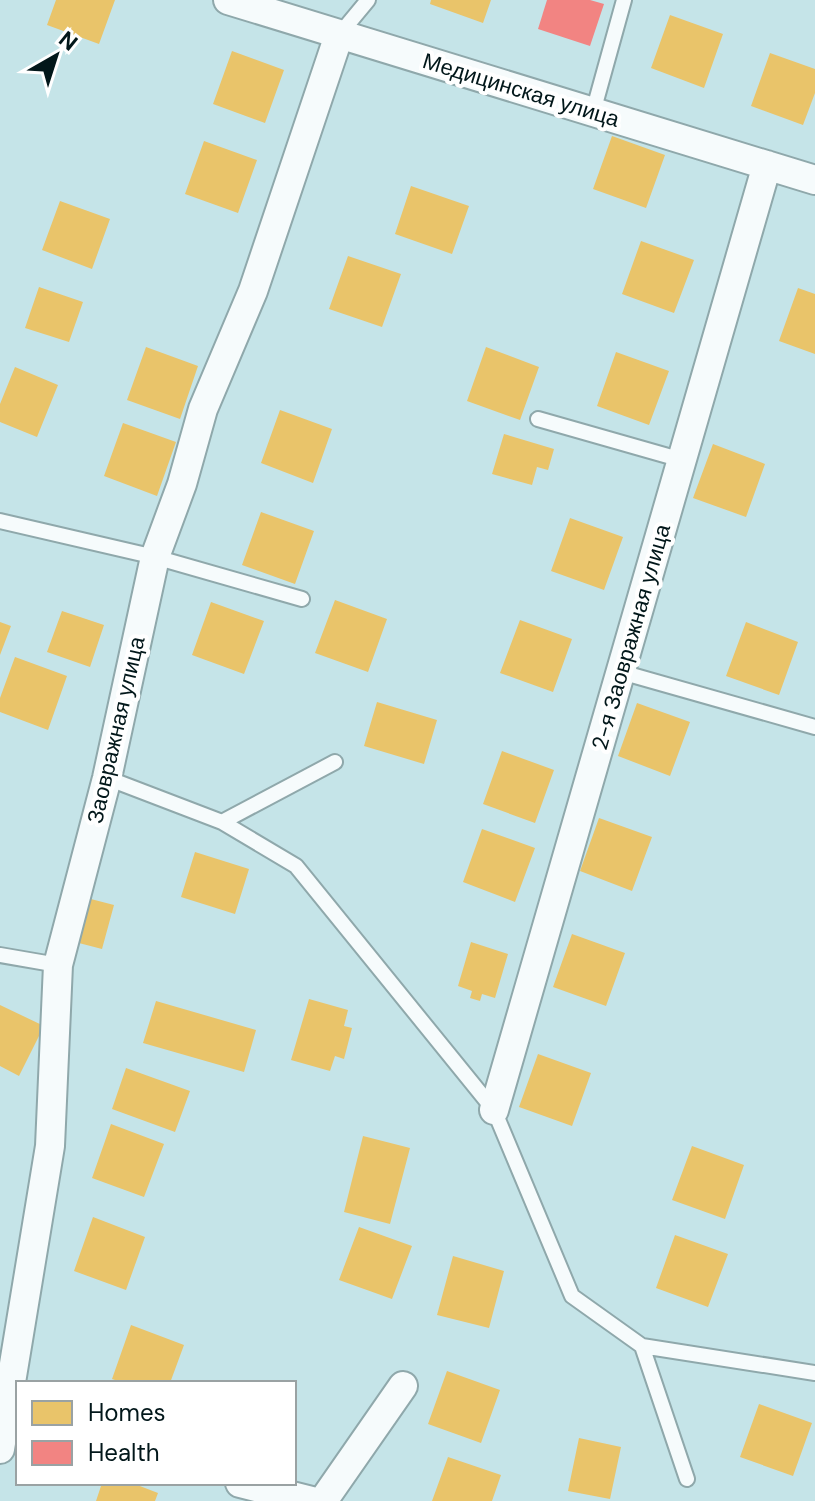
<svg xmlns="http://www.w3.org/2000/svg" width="815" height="1501" viewBox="0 0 815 1501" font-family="'DM Sans',sans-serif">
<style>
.homes{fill:#e9c46a}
.health{fill:#f28482}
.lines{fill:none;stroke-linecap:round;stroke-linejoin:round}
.service-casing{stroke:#8fa8ab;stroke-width:18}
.minor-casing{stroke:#8fa8ab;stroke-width:32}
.service{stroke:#f6fbfc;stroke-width:14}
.minor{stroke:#f6fbfc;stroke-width:28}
.labels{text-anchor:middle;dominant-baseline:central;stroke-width:8;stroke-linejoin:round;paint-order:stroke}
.street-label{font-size:22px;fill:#02171a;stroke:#fff}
</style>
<rect width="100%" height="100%" fill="#c5e4e8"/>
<path class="homes" d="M56,0H115L99,44L47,25Z
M431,0H491L483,23L430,4Z
M670,15L723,34L704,88L651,68Z
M232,51L284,70L265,123L213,104Z
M770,53L815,69V93L803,125L751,106Z
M612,136L665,155L646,208L593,189Z
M204,141L257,160L238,213L185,194Z
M411,186L469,206L452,254L395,234Z
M60,201L110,219L92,269L42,250Z
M641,241L694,260L674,313L622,294Z
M348,256L401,274L382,327L329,309Z
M39,287L83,302L69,342L25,328Z
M798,288L815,294V354L779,341Z
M146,347L198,366L180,419L127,400Z
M486,347L539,367L520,420L467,401Z
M616,352L669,371L649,425L597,406Z
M15,367L58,385L37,437L0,422V404Z
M280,410L332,429L313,483L261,463Z
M123,423L176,442L157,496L104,476Z
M504,434L554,449L548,470L537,467L532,485L492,474Z
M713,444L765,464L746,517L693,498Z
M261,512L314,531L295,584L242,565Z
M570,518L623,537L604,590L551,571Z
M335,600L387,619L368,672L315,653Z
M211,602L264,621L244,674L192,655Z
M62,611L104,625L90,667L47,652Z
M520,620L572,639L553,692L500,673Z
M0,622L11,626L0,655Z
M746,622L798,642L779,695L726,676Z
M15,657L67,676L48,730L0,712V698Z
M377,702L437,720L424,764L364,746Z
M637,703L690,722L670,776L618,756Z
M502,751L554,770L535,823L483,804Z
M599,818L652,837L632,891L580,871Z
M482,829L535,848L515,902L463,882Z
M195,852L249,869L235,914L181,897Z
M87,898L114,905L102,949L75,942Z
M572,934L625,953L606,1006L553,987Z
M471,942L508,954L495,998L482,994L480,1001L470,998L472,991L458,986Z
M309,999L348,1010L344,1026L352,1028L344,1059L335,1056L330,1071L291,1060Z
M156,1001L256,1030L244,1072L143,1043Z
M0,1005L44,1026L19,1076L0,1066Z
M538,1054L591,1073L572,1126L519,1107Z
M126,1068L190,1091L175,1132L112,1109Z
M111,1124L164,1144L144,1197L92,1178Z
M363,1136L410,1148L390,1224L344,1212Z
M692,1146L744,1165L725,1219L672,1200Z
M93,1217L145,1237L126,1290L74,1271Z
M359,1227L412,1246L392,1299L339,1280Z
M675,1235L728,1254L708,1307L656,1288Z
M453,1256L504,1271L489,1328L437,1315Z
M131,1325L184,1345L170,1383H124L112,1379Z
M447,1371L500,1390L481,1443L428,1424Z
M759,1404L812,1423L793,1476L740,1457Z
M579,1438L621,1447L610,1499L568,1491Z
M448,1457L501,1475L492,1501H432Z
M102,1483H132L158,1493L155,1501H96Z"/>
<path class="health" d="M547,0H590L604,4L590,46L538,29Z"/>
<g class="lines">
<g class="service-casing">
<path id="service" d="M339,35L368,0
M593,112L624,0
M538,419L682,460
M0,521L155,557L302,599
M621,672L815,727
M107,778L222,822L296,866L494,1110L572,1296L642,1346L687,1479
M222,822L335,762
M0,955L58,965
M642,1346L815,1373"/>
</g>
<g class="minor-casing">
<path id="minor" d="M228,0L815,180
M494,1110L767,165
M0,1449L50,1146L58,965L107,778L155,557L182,484L203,409L253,291L339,35
M240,1483L312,1501
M323,1501L403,1386"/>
</g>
<use href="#service" class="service"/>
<use href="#minor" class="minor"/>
</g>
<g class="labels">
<g class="street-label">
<text transform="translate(521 90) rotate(17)">Медицинская улица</text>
<text transform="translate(631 637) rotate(-74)">2-я Заовражная улица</text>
<text transform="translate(116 730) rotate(-77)">Заовражная улица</text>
</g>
</g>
<rect x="16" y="1381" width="280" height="104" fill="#ffffff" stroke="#9aa2a3" stroke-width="2"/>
<rect x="32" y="1401" width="40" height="24" fill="#e9c46a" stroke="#9aa2a3" stroke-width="2"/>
<text x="88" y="1421" font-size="24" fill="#02171a">Homes</text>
<rect x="32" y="1441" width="40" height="24" fill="#f28482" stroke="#9aa2a3" stroke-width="2"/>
<text x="88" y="1461" font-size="24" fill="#02171a">Health</text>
<g transform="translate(56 56) rotate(39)" stroke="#ffffff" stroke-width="6" paint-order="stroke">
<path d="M0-6L14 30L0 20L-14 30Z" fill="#02171a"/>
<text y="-12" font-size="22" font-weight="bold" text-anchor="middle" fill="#02171a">N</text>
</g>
</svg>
